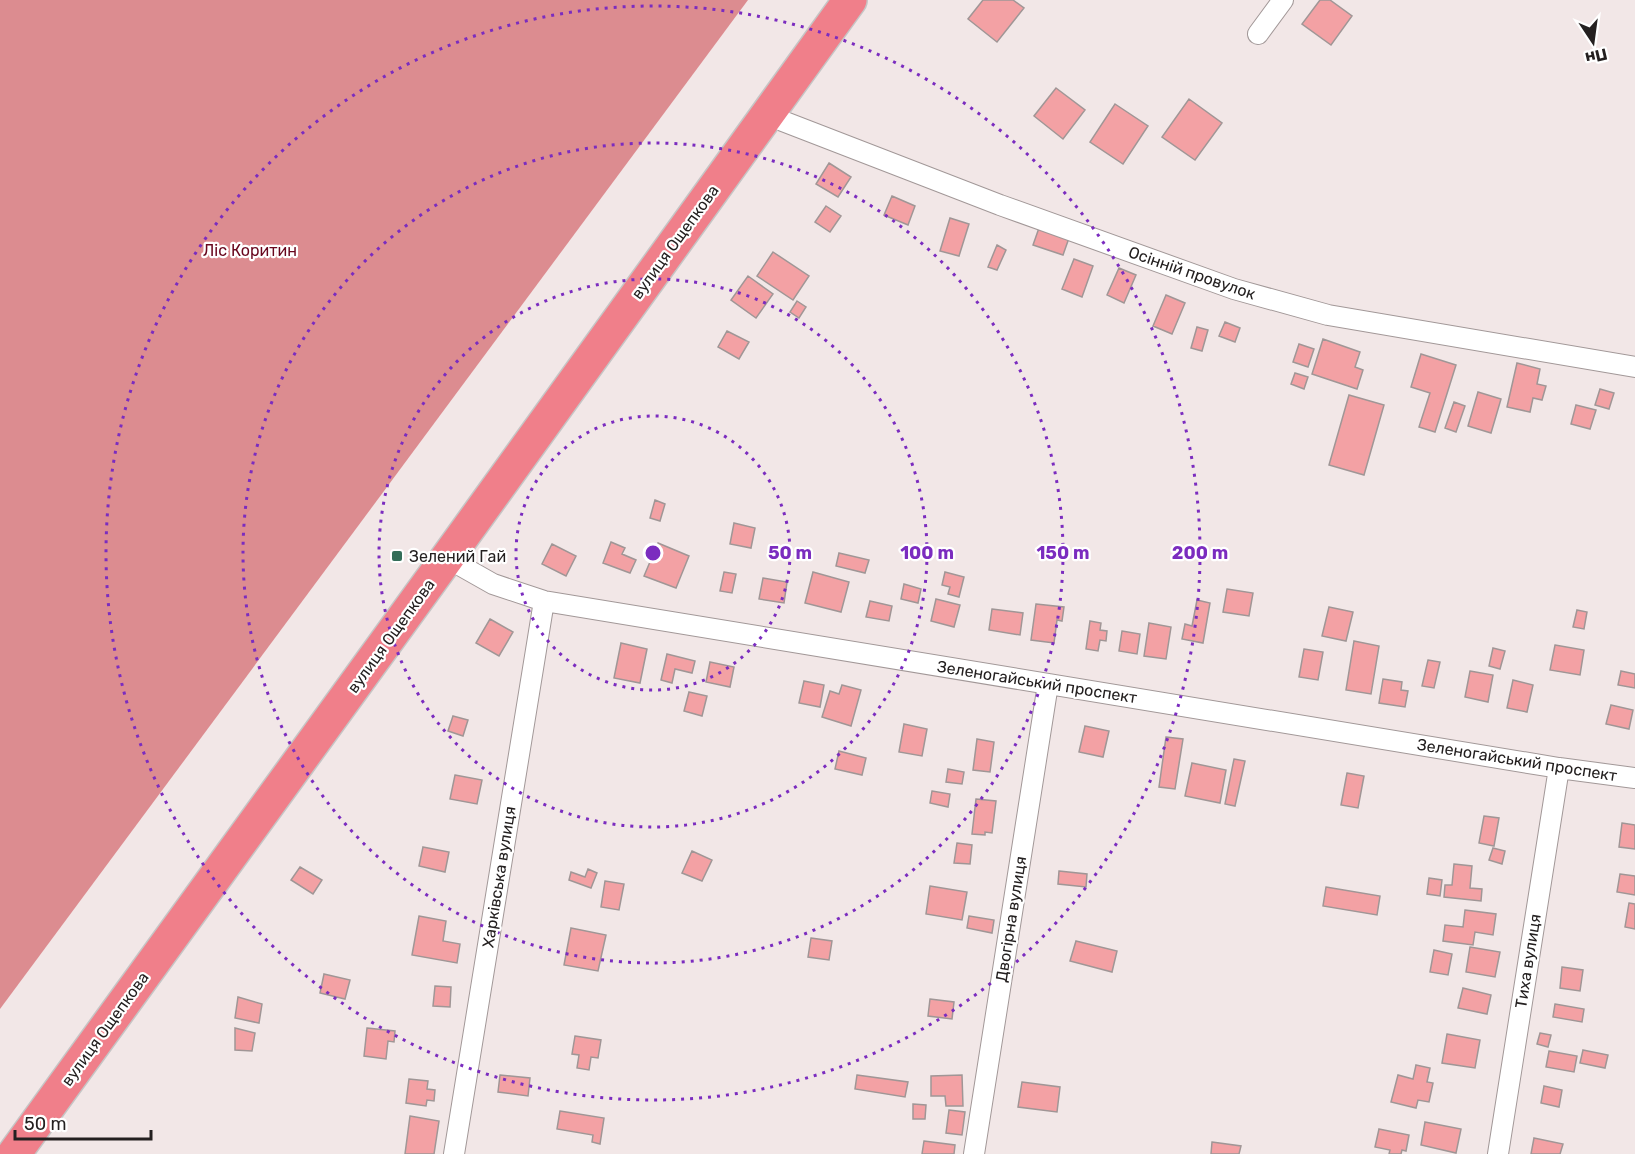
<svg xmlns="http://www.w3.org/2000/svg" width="1635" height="1154" viewBox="0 0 1635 1154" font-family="Rubik,sans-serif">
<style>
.forest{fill:#dc8c90}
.building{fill:#f3a1a4;stroke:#a09696;stroke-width:1.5}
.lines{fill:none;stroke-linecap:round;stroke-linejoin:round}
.minor-casing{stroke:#a29898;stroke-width:22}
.trunk-casing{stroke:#c6c5c5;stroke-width:36}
.minor{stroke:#fff;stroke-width:20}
.trunk{stroke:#f07f8a;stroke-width:33}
.ring{fill:none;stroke:#7b2cbf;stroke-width:3;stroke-dasharray:3 6}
.poi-dot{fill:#336e59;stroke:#fff;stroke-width:2}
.labels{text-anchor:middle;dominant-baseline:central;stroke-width:4.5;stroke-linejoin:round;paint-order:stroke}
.street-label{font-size:16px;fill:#242020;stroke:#fff}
.park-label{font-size:16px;fill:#68061d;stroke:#fff}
.poi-label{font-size:16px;fill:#242020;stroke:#fff;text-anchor:start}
.centre{fill:#7b2cbf;stroke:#fff;stroke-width:3}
.ring-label{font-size:18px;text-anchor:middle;font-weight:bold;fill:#7b2cbf;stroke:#fff;stroke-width:4.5;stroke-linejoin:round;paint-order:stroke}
</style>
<rect width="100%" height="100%" fill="#f2e7e7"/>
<path class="forest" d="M0,0H748L0,1009Z"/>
<path class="building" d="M983,0H1013L1024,8L997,42L968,19Z
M1320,0H1330L1352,16L1331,45L1302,24Z
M1056,88L1085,110L1063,139L1034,116Z
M1189,99L1222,123L1195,160L1162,137Z
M1115,104L1148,126L1123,164L1090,142Z
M829,163L851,177L838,197L816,184Z
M892,196L915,206L908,225L884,215Z
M826,206L841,216L830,232L815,222Z
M950,218L969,224L959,256L940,251Z
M1039,228L1069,238L1063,255L1033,245Z
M997,245L1006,250L997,270L988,267Z
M773,252L809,276L793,300L757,276Z
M1074,259L1093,266L1082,297L1062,289Z
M1119,268L1136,275L1124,303L1107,295Z
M748,276L773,294L756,318L731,300Z
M1166,295L1185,303L1172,334L1153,326Z
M797,301L806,307L799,318L790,312Z
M1225,322L1240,328L1235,342L1219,336Z
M1197,327L1208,330L1202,351L1191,348Z
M727,331L749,342L739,359L718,347Z
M1323,339L1360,352L1355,367L1363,370L1357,389L1312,374Z
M1299,344L1314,349L1308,367L1293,362Z
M1421,354L1456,365L1435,432L1419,427L1430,393L1411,387Z
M1517,363L1540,369L1537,384L1546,386L1542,400L1533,398L1530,412L1507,407Z
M1295,373L1308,377L1304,389L1291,384Z
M1600,389L1614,393L1609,409L1595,405Z
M1478,392L1501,399L1491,433L1468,426Z
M1349,395L1384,405L1364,475L1329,465Z
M1454,402L1465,406L1456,432L1445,428Z
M1576,405L1596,410L1590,429L1571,424Z
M655,500L665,504L660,521L650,518Z
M734,523L755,528L751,548L730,544Z
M611,542L625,548L622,554L636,560L630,573L603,563Z
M658,543L689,556L676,588L644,576Z
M552,544L576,556L566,576L542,564Z
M839,553L869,560L865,573L836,566Z
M724,572L736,574L732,593L720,591Z
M813,572L849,582L841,612L805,603Z
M945,572L964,577L959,597L948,594L950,587L942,585Z
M763,578L787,582L784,603L759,599Z
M904,584L921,589L918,603L901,599Z
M1227,589L1253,593L1249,616L1223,612Z
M936,599L960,605L954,627L931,621Z
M1197,600L1210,603L1203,643L1182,639L1185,624L1192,626Z
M870,601L892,606L889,621L866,617Z
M1036,604L1064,607L1062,621L1057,620L1054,643L1031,640Z
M1329,607L1353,612L1346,641L1322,636Z
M992,609L1023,613L1020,635L989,630Z
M1577,610L1587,612L1584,629L1573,627Z
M490,619L513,632L499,656L476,643Z
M1090,621L1101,623L1100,630L1107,631L1106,641L1100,640L1098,651L1086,649Z
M1149,623L1171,627L1166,659L1144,656Z
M1122,631L1140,634L1137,654L1119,651Z
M1354,641L1379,646L1371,694L1346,690Z
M621,643L647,649L640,683L614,678Z
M1555,645L1584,650L1580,675L1550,670Z
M1493,648L1505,651L1500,669L1489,666Z
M1304,649L1323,652L1318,680L1299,677Z
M667,654L695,661L692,673L675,669L672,683L661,680Z
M1428,660L1440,662L1434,688L1422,686Z
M710,662L734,667L730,687L706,682Z
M1470,671L1493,675L1488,702L1465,697Z
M1621,671L1635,674V688L1618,685Z
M1383,679L1402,682L1401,690L1408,691L1405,707L1379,703Z
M1513,680L1533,685L1527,712L1507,708Z
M804,681L824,685L820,707L799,703Z
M842,685L861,690L851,726L822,717L830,691L839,694Z
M689,692L707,696L702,716L684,711Z
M1611,705L1633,710L1629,729L1606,724Z
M453,716L468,720L463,736L448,731Z
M904,724L927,729L922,756L899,752Z
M1085,726L1109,731L1103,757L1079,752Z
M1166,737L1183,739L1175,789L1159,787Z
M977,739L994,742L990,772L973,770Z
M839,751L866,758L862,775L835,769Z
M1234,759L1245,761L1235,806L1225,804Z
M1192,763L1226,770L1220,803L1185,796Z
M948,769L964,772L962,784L946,782Z
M1347,773L1364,776L1358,808L1341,805Z
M455,775L482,780L477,804L450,799Z
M932,791L950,794L948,807L930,803Z
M976,799L996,801L992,833L985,832V835L972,834Z
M1484,816L1499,818L1494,846L1479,843Z
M1622,823L1635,825V849L1619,847Z
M957,843L972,845L970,864L954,863Z
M423,847L449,852L445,872L419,866Z
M1493,848L1505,851L1502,864L1489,860Z
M692,851L712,860L702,881L682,873Z
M1454,864L1472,866L1470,888L1482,889L1481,901L1444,897L1445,885H1452Z
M300,867L322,880L313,894L291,880Z
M588,869L597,873L591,888L569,880L571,872L585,877Z
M1059,871L1087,874L1086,887L1058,884Z
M1620,874L1635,876V895L1617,892Z
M1429,878L1442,880L1440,896L1427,894Z
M605,881L624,884L619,910L601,907Z
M930,886L967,892L962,920L926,914Z
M1326,887L1380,896L1377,915L1323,906Z
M1629,903L1635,904V929L1625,927Z
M1465,910L1496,914L1493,935L1475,932L1473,945L1443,941L1445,925L1463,927Z
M419,916L446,921L443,941L460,944L457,963L412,955Z
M969,916L994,920L992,933L967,928Z
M571,928L606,935L598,971L564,965Z
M811,938L832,941L829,960L808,957Z
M1076,941L1117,951L1112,972L1070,961Z
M1470,947L1500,952L1495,977L1466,972Z
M1434,950L1452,954L1448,975L1430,972Z
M1562,967L1583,970L1580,991L1560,988Z
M324,974L350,980L345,999L320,993Z
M435,986L451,987L450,1007L433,1006Z
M1463,988L1491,995L1487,1014L1458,1008Z
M238,997L262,1004L259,1023L235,1018Z
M930,999L954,1002L952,1019L928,1016Z
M1555,1004L1584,1009L1582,1022L1553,1017Z
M235,1028L255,1033L252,1051L235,1050Z
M367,1028L395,1031L394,1042L388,1041L386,1059L364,1056Z
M1540,1033L1551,1035L1548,1047L1537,1044Z
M1447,1034L1480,1040L1475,1068L1442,1063Z
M575,1036L601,1040L598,1058L591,1057L589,1070L577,1068L579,1055L572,1054Z
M1583,1050L1608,1055L1605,1068L1580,1063Z
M1549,1051L1577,1056L1574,1072L1546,1067Z
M1416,1065L1430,1068L1427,1082L1433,1083L1429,1102L1418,1100L1416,1108L1391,1102L1398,1075L1413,1079Z
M500,1075L530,1078L528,1096L498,1092Z
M857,1075L908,1082L905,1097L855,1089Z
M962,1075L963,1106H946L945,1096H931V1076Z
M409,1079L428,1081L427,1089L435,1090L434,1101L427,1100L426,1106L406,1103Z
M1022,1082L1060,1087L1057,1112L1018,1107Z
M1544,1086L1562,1090L1559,1107L1541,1103Z
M913,1104L926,1105L925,1119H913Z
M949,1110L965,1112L962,1135L946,1133Z
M560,1111L604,1118L600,1144L592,1142L593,1135L557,1129Z
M410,1116L439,1121L434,1154H405Z
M1425,1122L1461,1129L1456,1153L1421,1145Z
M1379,1129L1409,1135L1406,1151L1402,1150L1401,1154H1389L1390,1150L1375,1147Z
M1534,1138L1563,1144L1560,1154H1531Z
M924,1141L955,1145L954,1154H922Z
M1212,1142L1241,1146L1239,1154H1211Z"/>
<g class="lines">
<g class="minor-casing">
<path id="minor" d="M1258,34L1283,0
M767,115L1000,205L1234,289L1328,315L1635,367
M447,558L493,584L544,601L1559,768L1635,778
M454,1154L544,601
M974,1154L1048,684
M1498,1154L1559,768"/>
</g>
<g class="trunk-casing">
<path id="trunk" d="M14,1154L447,558L850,0"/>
</g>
<use href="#minor" class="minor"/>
<use href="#trunk" class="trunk"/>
</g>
<g class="ring">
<circle cx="653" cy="553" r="137"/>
<circle cx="653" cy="553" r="274"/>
<circle cx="653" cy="553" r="410"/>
<circle cx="653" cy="553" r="547"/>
</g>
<rect class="poi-dot" x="391" y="550" width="12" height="12" rx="3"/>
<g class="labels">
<g class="street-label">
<text transform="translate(675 242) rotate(-54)">вулиця Ощепкова</text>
<text transform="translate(1192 273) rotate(19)">Осінній провулок</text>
<text transform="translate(391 636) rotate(-54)">вулиця Ощепкова</text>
<text transform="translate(1037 682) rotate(9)">Зеленогайський проспект</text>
<text transform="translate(1517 760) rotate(9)">Зеленогайський проспект</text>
<text transform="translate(499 877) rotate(-81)">Харківська вулиця</text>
<text transform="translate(1011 919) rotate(-81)">Двогірна вулиця</text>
<text transform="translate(1528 961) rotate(-81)">Тиха вулиця</text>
<text transform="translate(105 1029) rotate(-54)">вулиця Ощепкова</text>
</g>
<g class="park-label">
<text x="250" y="250">Ліс Коритин</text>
</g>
<g class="poi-label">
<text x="409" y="556">Зелений Гай</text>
</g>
</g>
<circle cx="653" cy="553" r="9" class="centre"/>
<g class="ring-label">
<text x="790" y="559">50 m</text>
<text x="927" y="559">100 m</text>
<text x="1063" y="559">150 m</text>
<text x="1200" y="559">200 m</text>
</g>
<g transform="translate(1593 42) rotate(167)" stroke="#ffffff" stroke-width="4.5" paint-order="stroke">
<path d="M0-4.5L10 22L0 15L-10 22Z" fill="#242020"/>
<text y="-9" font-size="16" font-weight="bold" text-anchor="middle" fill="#242020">Пн</text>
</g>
<path d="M15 1130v9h136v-9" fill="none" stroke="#242020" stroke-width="3"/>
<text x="24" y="1130" font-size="18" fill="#242020" stroke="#ffffff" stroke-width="4.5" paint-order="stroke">50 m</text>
</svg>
